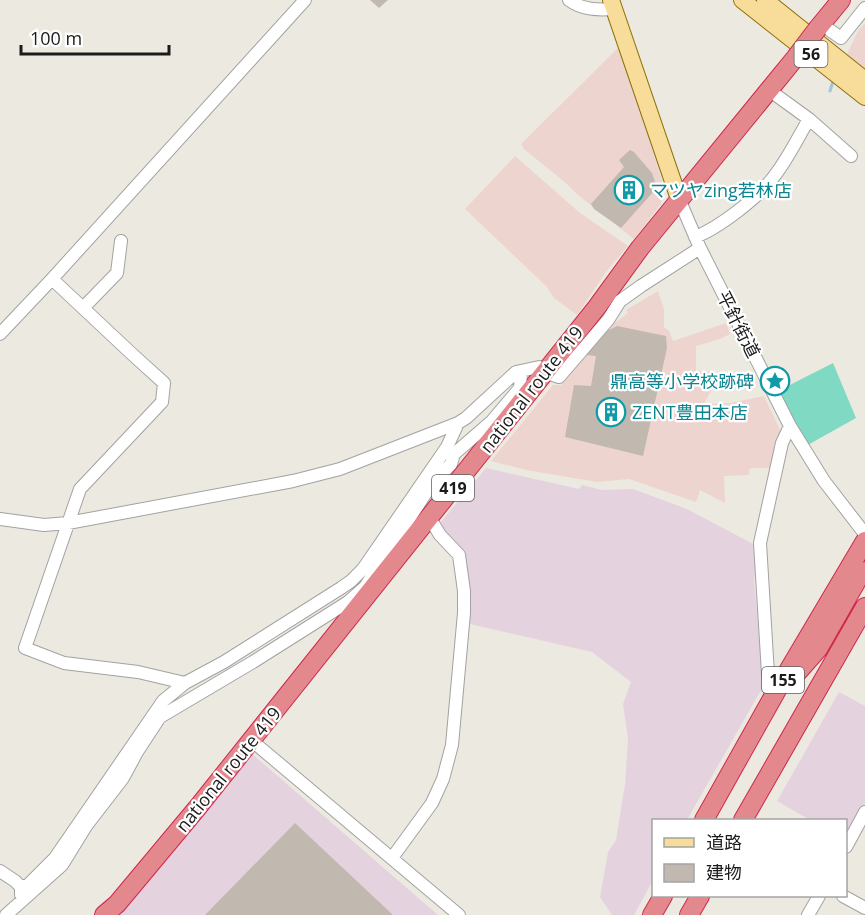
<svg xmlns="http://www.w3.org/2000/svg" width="865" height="915" viewBox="0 0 865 915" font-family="'Open Sans','Noto Sans JP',sans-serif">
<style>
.commercial{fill:#edd4cf}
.industrial{fill:#e5d2df}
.pitch{fill:#80dac3}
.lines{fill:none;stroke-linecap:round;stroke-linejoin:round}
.stream{stroke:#a1c5d9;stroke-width:3}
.building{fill:#c1b9b0}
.minor-casing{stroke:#a2a2a2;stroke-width:14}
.major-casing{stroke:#8d7204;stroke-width:18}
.highway-casing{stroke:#cf284c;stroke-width:20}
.minor{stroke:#fff;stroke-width:12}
.major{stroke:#f8dc99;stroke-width:16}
.highway{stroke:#e3898e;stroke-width:18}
.highway-bridge-casing{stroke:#cf284c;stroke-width:20;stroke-linecap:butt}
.highway-bridge{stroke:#e3898e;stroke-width:18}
.labels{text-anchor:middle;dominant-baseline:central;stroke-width:4.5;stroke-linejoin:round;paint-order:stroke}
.shield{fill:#fff;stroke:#5f5f5f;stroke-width:1.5}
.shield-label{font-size:16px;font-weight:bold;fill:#1b1b1b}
.culture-label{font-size:18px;fill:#0d838f;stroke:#fff;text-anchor:start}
.street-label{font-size:18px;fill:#1b1b1b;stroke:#fff}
</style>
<rect width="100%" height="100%" fill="#eceae0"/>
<path class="commercial" d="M865,23V75L846,56L858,31Z
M620,46H622L664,187L661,204L634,239L578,195L567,184L524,149L521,144Z
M515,156L580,213L628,246L606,272L577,315L554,298L547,287L465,209Z
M658,291L664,309V327L669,331L673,341L726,323L730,334L720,339L696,346V371L714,372L713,387L704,404L730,403L764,396L781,432L774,468H751L749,470V475L724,476L725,503L700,490L696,502L629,479L597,482L526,470L491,461L553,385H561L608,328L628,313L626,310Z"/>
<path class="industrial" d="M486,468L579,489L582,485L602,490L633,489L687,509L755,545L756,561L754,581L764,685L687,820H654L653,880L634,915H612L600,897L608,852L616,840L625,784L628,739L623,704L631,682L592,652L470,624V607L464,558L440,523Z
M839,692L865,706V803L846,837V820H810L777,801Z
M250,752L438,915H119Z"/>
<path class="pitch" d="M833,363L856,418L806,446L776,392Z"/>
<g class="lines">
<path class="stream" d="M830,91L834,78"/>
</g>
<path class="building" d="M370,0H388L379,8Z
M630,150L634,152L652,173L656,185L654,191L621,228L594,209L591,204L624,167L619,160Z
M617,326L666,336L667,348L643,456L565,437L574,385L591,386L596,356L586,355L603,333Z
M295,823L393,915H205Z"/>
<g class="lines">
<g class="minor-casing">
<path id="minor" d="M569,0C582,10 598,10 614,9
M821,24L841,38L865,8
M769,90L809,119L851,156
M679,199L700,248L790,426L824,481L865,534
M695,237C719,228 757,198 772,179C787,161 797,139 809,119
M52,279L132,354L164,383L162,402L80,489L25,648L64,663L138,672L185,683
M83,308L117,273L121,241
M0,334L52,279L305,0
M0,519L44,525L68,523L293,481L340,469L458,423L466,418L516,372L539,367L544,372L559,377L608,320L620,301L641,286L700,248
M778,688L768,674L760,543L782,443L790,426
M251,740L459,915
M846,847L865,812
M392,858L432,803L443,779L452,745L464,613V591L459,555L440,535L429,517
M0,871L15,881L21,887V895
M21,887L28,885L55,858L163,701L185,683L224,662L341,588L351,581L363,569L447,447L458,423
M843,896L865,908
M6,915L62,865L86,826L123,778L137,752L160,717L253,662L348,602L365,587L431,485L451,464L454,454L492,421L520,388L521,372
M808,915L819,896"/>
</g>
<g class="major-casing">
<path id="major" d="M611,0L679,199
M742,0L865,97
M765,0L865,80"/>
</g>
<g class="highway-casing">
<path id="highway" d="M818,28L841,0
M795,675L818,649L859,577L865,571
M704,820L778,688L865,541
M743,820L865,607
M104,915L117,904L198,807L597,307L640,248L796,57
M652,915L663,896
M689,915L700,896"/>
</g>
<use href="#minor" class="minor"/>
<use href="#major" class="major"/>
<use href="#highway" class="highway"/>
<g class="highway-bridge-casing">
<path id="highway-bridge" d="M796,57L818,28"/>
</g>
<use href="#highway-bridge" class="highway-bridge"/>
</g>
<defs>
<g id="building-ring" transform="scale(1.5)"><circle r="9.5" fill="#fff" stroke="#0f9aa8" stroke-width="1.5"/><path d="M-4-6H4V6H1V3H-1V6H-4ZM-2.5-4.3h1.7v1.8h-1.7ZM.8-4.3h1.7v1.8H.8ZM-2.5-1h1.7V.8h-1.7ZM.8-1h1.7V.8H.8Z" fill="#0f9aa8"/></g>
<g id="sight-ring" transform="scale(1.5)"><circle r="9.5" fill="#fff" stroke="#0f9aa8" stroke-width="1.5"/><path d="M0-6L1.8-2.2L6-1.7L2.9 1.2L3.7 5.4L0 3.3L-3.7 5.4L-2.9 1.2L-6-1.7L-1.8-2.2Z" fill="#0f9aa8"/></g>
</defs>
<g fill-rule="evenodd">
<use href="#building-ring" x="629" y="190"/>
<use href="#sight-ring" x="775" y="381"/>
<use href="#building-ring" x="611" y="412"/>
</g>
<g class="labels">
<g class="shield">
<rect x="794.5" y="41" width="33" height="26" rx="4.5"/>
<rect x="432" y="475" width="42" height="26" rx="4.5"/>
<rect x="762" y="667" width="42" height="26" rx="4.5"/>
</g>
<g class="shield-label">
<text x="811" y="54">56</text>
<text x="453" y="488">419</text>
<text x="783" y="680">155</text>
</g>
<g class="culture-label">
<text x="650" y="190">マツヤzing若林店</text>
<text x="754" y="381" text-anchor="end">鼎高等小学校跡碑</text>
<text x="632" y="412">ZENT豊田本店</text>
</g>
<g class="street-label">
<text transform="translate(739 324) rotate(63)">平針街道</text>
<text transform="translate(531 389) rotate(-52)">national route 419</text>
<text transform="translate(228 769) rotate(-51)">national route 419</text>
</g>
</g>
<rect x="652" y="819" width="195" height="78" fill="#ffffff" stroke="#a4a4a4" stroke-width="1.5"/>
<rect x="664" y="838" width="30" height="9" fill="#f8dc99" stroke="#a4a4a4" stroke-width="1.5"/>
<text x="706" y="849" font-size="18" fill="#1b1b1b">道路</text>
<rect x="664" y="864" width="30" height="18" fill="#c1b9b0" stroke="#a4a4a4" stroke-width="1.5"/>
<text x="706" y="879" font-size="18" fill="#1b1b1b">建物</text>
<path d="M21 45v9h148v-9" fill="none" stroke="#1b1b1b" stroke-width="3"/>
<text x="30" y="45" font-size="18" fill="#1b1b1b" stroke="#ffffff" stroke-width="4.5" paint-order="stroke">100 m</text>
</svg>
